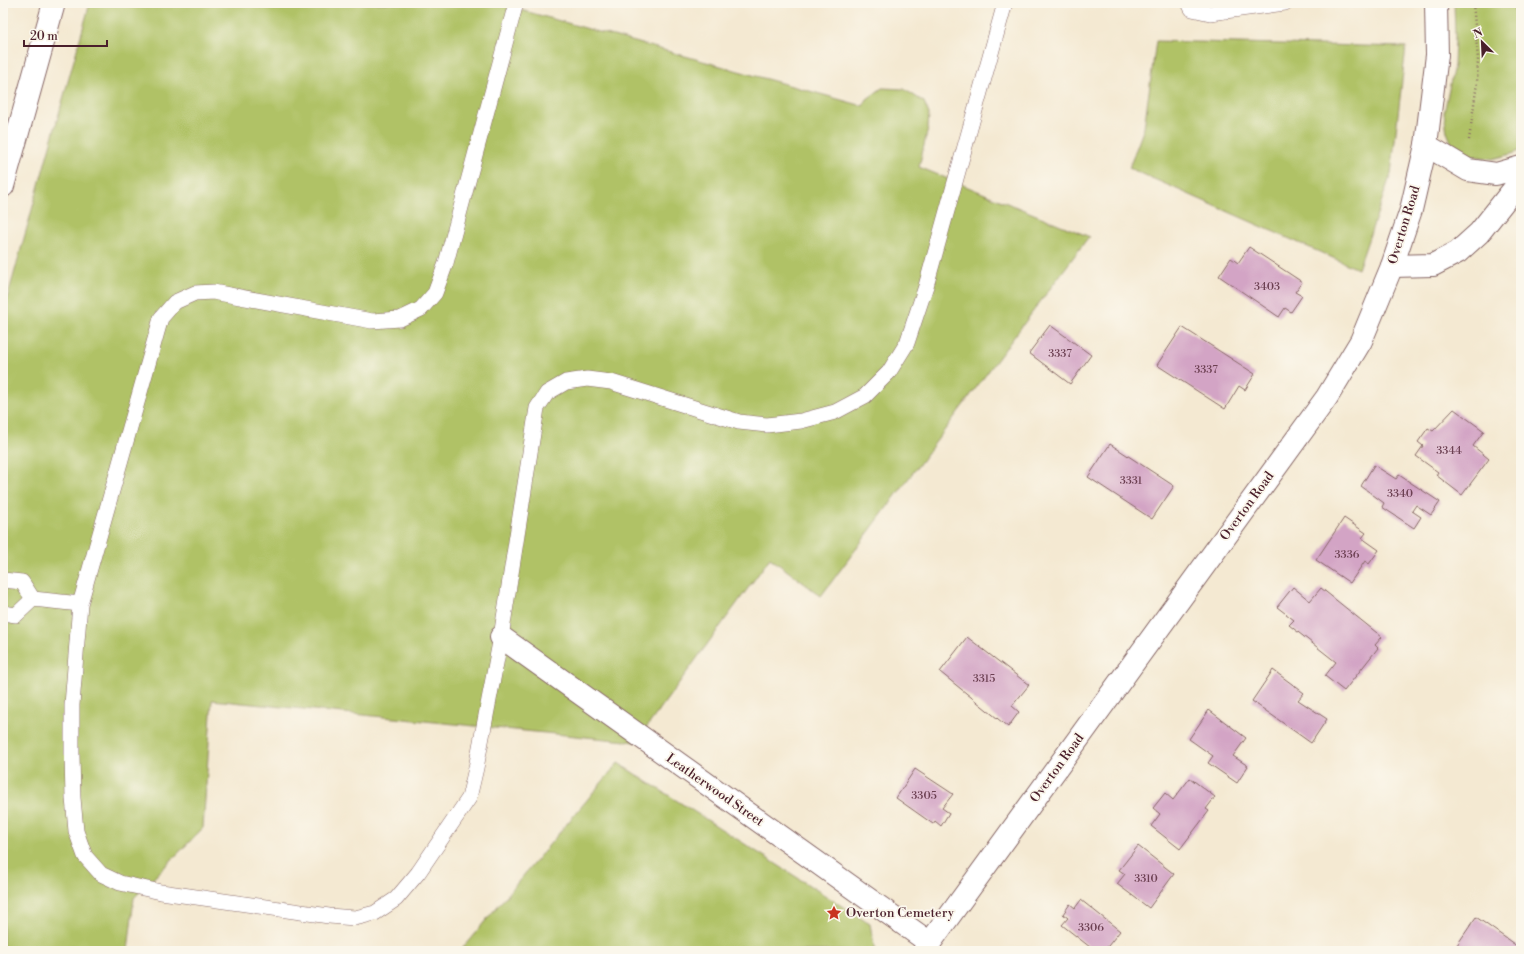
<svg xmlns="http://www.w3.org/2000/svg" width="1524" height="954" viewBox="0 0 1524 954" font-family="'Libre Bodoni',serif">
<style>
.green{fill:#b0c266;stroke:#7d7048}
.building{fill:#d3a4c5}
.lines{fill:none;stroke-linecap:round;stroke-linejoin:round}
.service-casing{stroke:#866665;stroke-width:16}
.minor-casing{stroke:#866665;stroke-width:24}
.tertiary-casing{stroke:#866665;stroke-width:24}
.path{stroke:#866665;stroke-width:2.5;stroke-dasharray:1 3;stroke-linecap:butt}
.service{stroke:#fff;stroke-width:15}
.minor{stroke:#fff;stroke-width:22}
.tertiary{stroke:#fff;stroke-width:22}
.labels{text-anchor:middle;dominant-baseline:central;stroke-width:3.5;stroke-linejoin:round;paint-order:stroke}
.number-label{font-size:11px;fill:#6c4052}
.street-label{font-size:13px;fill:#4a1f2b;stroke:#fbf7ec}
.poi-label{font-size:13px;fill:#4a1f2b;stroke:#fbf7ec;text-anchor:start}
</style>
<rect width="100%" height="100%" fill="#fbf7ec"/>
<filter id="ink" filterUnits="userSpaceOnUse"><feTurbulence type="fractalNoise" baseFrequency=".025" numOctaves="2"/><feDisplacementMap in="SourceGraphic" scale="8" xChannelSelector="R" yChannelSelector="G"/><feConvolveMatrix kernelMatrix="1 2 1 2 8 2 1 2 1" color-interpolation-filters="sRGB"/></filter>
<filter id="wash" filterUnits="userSpaceOnUse"><feTurbulence type="fractalNoise" baseFrequency=".012" numOctaves="4" result="noise"/><feDisplacementMap in="SourceGraphic" scale="16" xChannelSelector="R" yChannelSelector="G"/><feGaussianBlur stdDeviation="0.9" result="paint"/><feColorMatrix in="noise" values="0 0 0 0 0 0 0 0 0 0 0 0 0 0 0 0 0 1.4 0 .05"/><feComposite in="paint" operator="in"/></filter>
<g filter="url(#wash)">
<rect width="100%" height="100%" fill="#f4e9d2"/>
<path class="green" d="M90,3H496L863,106L867,99L882,88L904,89L924,102L929,114L928,128L919,167L1090,237L1087,239L821,596L770,558L636,742L212,700L203,828L134,898L128,951H3V313Z
M1454,3H1521V150L1515,153L1493,159L1466,155L1453,147L1447,132L1444,113L1454,65L1455,35Z
M1156,41L1406,47L1391,174L1358,269L1129,168L1144,128Z
M618,763L870,924L875,951H460Z"/>
<g id="blocks">
<path class="building" d="M1516,3H1521V22L1520,23Z
M1249,247L1302,282L1295,292L1302,296L1291,312L1285,308L1279,317L1219,276L1231,258L1238,263Z
M1050,325L1091,355L1070,384L1029,353Z
M1182,327L1255,374L1245,390L1239,386L1225,409L1157,365Z
M1454,409L1484,431L1473,446L1489,459L1462,495L1436,475L1438,472L1416,456L1423,446L1418,442L1428,428L1433,431Z
M1110,444L1174,486L1152,519L1088,477Z
M1374,465L1396,479L1399,475L1440,502L1431,515L1416,505L1412,511L1421,517L1414,528L1382,507L1384,503L1361,486Z
M1344,518L1366,533L1362,538L1379,550L1369,564L1365,561L1350,583L1316,560Z
M1293,587L1310,601L1321,588L1382,637L1375,645L1378,648L1344,691L1325,676L1336,662L1289,625L1294,620L1277,607Z
M967,637L1029,685L1012,706L1019,712L1008,727L940,672Z
M1273,670L1304,693L1298,700L1327,719L1311,743L1252,701Z
M1209,710L1246,738L1233,756L1248,766L1237,783L1208,763L1213,756L1189,739Z
M915,769L953,794L942,808L949,813L941,826L935,821L933,824L896,798Z
M1190,778L1215,797L1206,809L1209,811L1180,849L1151,826L1160,814L1153,808L1165,793L1173,800Z
M1138,846L1174,874L1149,908L1117,884L1125,874L1119,870Z
M1081,900L1120,931L1104,951H1095L1062,925L1068,918L1063,914L1070,904L1075,908Z
M1476,917L1521,949V951H1459L1455,948Z"/>
</g>
</g>
<g filter="url(#ink)">
<use href="#blocks" fill-opacity="0" stroke="#866665" stroke-width="1"/>
<g class="lines">
<g class="service-casing">
<path id="service" d="M1189,3L1192,9L1210,13L1285,3
M3,580L22,582L33,599
M80,604L72,705V755L73,798L76,831L85,856L101,874L120,883L161,892L329,916L355,918L375,913L396,899L418,873L469,798L476,768L501,637L537,408L547,393L566,382L587,379L611,382L739,422L767,425L801,421L835,412L865,396L889,372L907,343L926,286L1005,3
M3,613L16,615L33,599L80,604L161,318L175,302L195,293L213,292L372,321L400,319L421,309L435,293L446,263L516,3"/>
</g>
<g class="minor-casing">
<path id="minor" d="M1426,145L1468,170L1496,174L1521,167
M1392,266L1433,265L1458,252L1479,233L1521,180
M501,637L930,943"/>
</g>
<g class="tertiary-casing">
<path id="tertiary" d="M3,186L54,3
M924,951L1327,397L1361,341L1392,266L1411,210L1426,145L1437,55L1436,3"/>
</g>
<path class="path" d="M1469,140L1477,83L1478,59L1473,3"/>
<use href="#service" class="service"/>
<use href="#minor" class="minor"/>
<use href="#tertiary" class="tertiary"/>
</g>
</g>
<defs>
<g id="sight-bare" transform="scale(1.2)"><path d="M0-6L1.8-2.2L6-1.7L2.9 1.2L3.7 5.4L0 3.3L-3.7 5.4L-2.9 1.2L-6-1.7L-1.8-2.2Z" fill="#c8321e" stroke="#fbf7ec" stroke-width="2.5" paint-order="stroke"/></g>
</defs>
<g fill-rule="evenodd">
<use href="#sight-bare" x="834" y="913"/>
</g>
<g class="labels">
<g class="number-label">
<text x="1267" y="287">3403</text>
<text x="1060" y="354">3337</text>
<text x="1206" y="370">3337</text>
<text x="1449" y="451">3344</text>
<text x="1131" y="481">3331</text>
<text x="1400" y="494">3340</text>
<text x="1347" y="555">3336</text>
<text x="984" y="679">3315</text>
<text x="924" y="796">3305</text>
<text x="1146" y="879">3310</text>
<text x="1091" y="928">3306</text>
</g>
<g class="street-label">
<text transform="translate(1404 225) rotate(-73)">Overton Road</text>
<text transform="translate(1247 506) rotate(-54)">Overton Road</text>
<text transform="translate(1057 768) rotate(-54)">Overton Road</text>
<text transform="translate(715 790) rotate(35)">Leatherwood Street</text>
</g>
<g class="poi-label">
<text x="846" y="913">Overton Cemetery</text>
</g>
</g>
<rect width="1524" height="954" fill="none" stroke="#fbf7ec" stroke-width="16"/>
<g transform="translate(1482 42) rotate(336)" stroke="#fbf7ec" stroke-width="3" paint-order="stroke">
<path d="M0-3L7 15L0 10L-7 15Z" fill="#4a1f2b"/>
<text y="-6" font-size="11" font-weight="bold" text-anchor="middle" fill="#4a1f2b">N</text>
</g>
<path d="M24 40v6h83v-6" fill="none" stroke="#4a1f2b" stroke-width="2"/>
<text x="30" y="40" font-size="12" fill="#4a1f2b" stroke="#fbf7ec" stroke-width="3" paint-order="stroke">20 m</text>
</svg>
